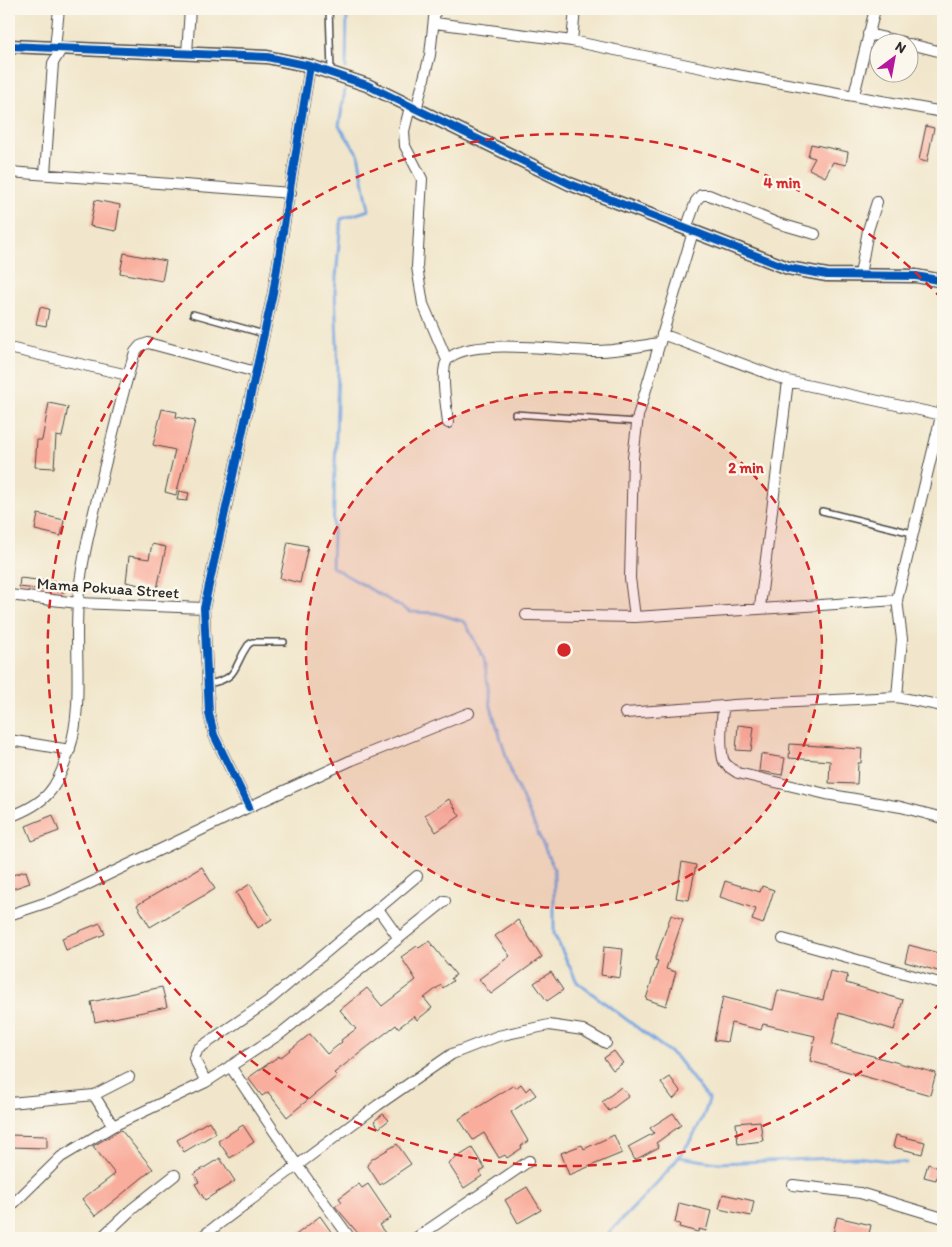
<svg xmlns="http://www.w3.org/2000/svg" width="952" height="1247" viewBox="0 0 952 1247" font-family="Itim,sans-serif">
<style>
.lines{fill:none;stroke-linecap:round;stroke-linejoin:round}
.stream{stroke:#75a5df;stroke-width:3}
.building{fill:#f9ad9c}
.service-casing{stroke:#494743;stroke-width:8}
.minor-casing{stroke:#494743;stroke-width:12}
.tertiary-casing{stroke:#494743;stroke-width:15}
.service{stroke:#fff;stroke-width:5}
.minor{stroke:#fff;stroke-width:10}
.tertiary{stroke:#fff;stroke-width:12}
.cycleway-casing{stroke:#fbf7ec;stroke-width:11}
.cycleway{stroke:#0057b8;stroke-width:8}
.ring{fill:none;stroke:#d62828;stroke-width:2.5;stroke-dasharray:9 6}
.labels{text-anchor:middle;dominant-baseline:central;stroke-width:5;stroke-linejoin:round;paint-order:stroke}
.street-label{font-size:16px;fill:#2b2b2b;stroke:#fbf7ec}
.centre{fill:#d62828;stroke:#fbf7ec;stroke-width:2.5}
.ring-label{font-size:15px;text-anchor:middle;font-weight:bold;fill:#d62828;stroke:#fbf7ec;stroke-width:5;stroke-linejoin:round;paint-order:stroke}
</style>
<rect width="100%" height="100%" fill="#fbf7ec"/>
<filter id="ink" filterUnits="userSpaceOnUse"><feTurbulence type="fractalNoise" baseFrequency=".02" numOctaves="2"/><feDisplacementMap in="SourceGraphic" scale="10" xChannelSelector="R" yChannelSelector="G"/><feConvolveMatrix kernelMatrix="1 2 1 2 8 2 1 2 1" color-interpolation-filters="sRGB"/></filter>
<filter id="wash" filterUnits="userSpaceOnUse"><feTurbulence type="fractalNoise" baseFrequency=".0096" numOctaves="4" result="noise"/><feDisplacementMap in="SourceGraphic" scale="20" xChannelSelector="R" yChannelSelector="G"/><feGaussianBlur stdDeviation="1.12" result="paint"/><feColorMatrix in="noise" values="0 0 0 0 0 0 0 0 0 0 0 0 0 0 0 0 0 1.4 0 .05"/><feComposite in="paint" operator="in"/></filter>
<g filter="url(#wash)">
<rect width="100%" height="100%" fill="#f1e6cb"/>
<g class="lines">
<path class="stream" d="M346,68L347,9
M345,90L339,126L358,154L369,210L341,219L335,290L338,370L332,567L410,612L436,613L465,622L484,659L491,707L512,775L554,869V934L577,982L676,1057L709,1100C693,1155 642,1197 604,1238
M679,1157L718,1163L857,1157L906,1163"/>
</g>
<g id="blocks">
<path class="building" d="M926,126L934,128L927,162L919,160Z
M811,144L848,152L846,165L833,162L825,177L809,169L815,158L808,156Z
M95,200L120,205L116,231L90,226Z
M124,253L166,261L162,281L120,273Z
M40,307L49,309L46,326L36,324Z
M49,403L68,407L62,437L56,436L54,468L35,467L37,440H42Z
M162,409L177,412L176,417L195,421L176,495L165,492L175,450L153,445Z
M179,491L189,493L187,501L177,500Z
M38,514L64,520L61,536L35,530Z
M288,542L308,546L300,583L280,578Z
M152,544L166,547L157,589L126,582L129,556L149,559Z
M20,578L64,583V592L19,587Z
M738,725L754,727L751,751L736,750Z
M790,744L862,749L861,763H858L857,784L829,783L830,761L789,758Z
M761,754L785,758L782,775L759,771Z
M449,799L460,816L436,832L425,815Z
M53,815L59,831L32,841L26,826Z
M682,862L696,865L689,900L676,898Z
M202,867L215,889L150,927L137,905Z
M26,871L30,883L9,890V876Z
M725,881L760,892L762,886L774,890L763,924L752,920L756,909L720,897Z
M250,884L272,919L258,928L236,893Z
M671,915L683,919L666,969L676,972L666,1006L646,999L658,961L655,960Z
M518,920L542,957L491,994L479,979L510,956L495,936Z
M100,923L105,934L66,950L62,938Z
M429,941L456,975L451,978L453,981L443,988L441,985L424,998L432,1008L417,1020L414,1016L398,1028L396,1025L334,1073L337,1076L287,1117L268,1092L262,1096L248,1078L279,1056L280,1058L310,1034L327,1054L342,1042L341,1040L356,1029L340,1010L367,988L382,1006L416,980L401,957L417,946L419,948Z
M909,945L942,954L938,971L905,962Z
M604,947L623,949L620,978L601,975Z
M830,971L848,975L846,983L903,1000L894,1030L839,1013L832,1045L936,1073L930,1095L810,1061L815,1036L763,1024L761,1030L731,1023L727,1042L714,1040L723,997L773,1010L778,990L823,1000Z
M551,972L563,990L547,1001L534,983Z
M162,987L167,1007L95,1022L91,1002Z
M614,1051L623,1063L613,1070L604,1058Z
M670,1077L681,1092L673,1099L661,1083Z
M521,1084L526,1091L530,1087L536,1095L511,1112L528,1141L521,1146L522,1148L507,1158L505,1155L499,1158L484,1133L473,1140L459,1119L514,1085L516,1088Z
M621,1087L629,1096L609,1111L602,1102Z
M673,1113L681,1125L656,1143L659,1147L635,1160L628,1147L654,1133L650,1128Z
M383,1114L389,1120L379,1128L374,1121Z
M209,1121L216,1133L184,1152L177,1140Z
M760,1121L763,1141L738,1144L736,1123Z
M243,1125L254,1142L230,1158L218,1141Z
M121,1130L153,1169L95,1216L82,1199L115,1174L93,1146Z
M9,1135L47,1136V1148L9,1147Z
M614,1135L622,1153L569,1175L561,1153L582,1145L584,1149Z
M896,1135L925,1142L922,1154L893,1147Z
M397,1144L411,1164L380,1185L367,1165L372,1159Z
M472,1148L485,1169L480,1172L482,1176L464,1188L448,1163Z
M220,1158L235,1181L205,1200L195,1184L199,1182L194,1174Z
M928,1164L939,1168L936,1180L924,1177Z
M359,1184L362,1188L368,1184L391,1218L379,1225L389,1238H362L335,1206L342,1202L339,1198Z
M527,1187L541,1210L518,1223L505,1200Z
M723,1194L754,1201L751,1216L719,1209Z
M679,1203L711,1211L706,1231L699,1229L698,1232L679,1227L680,1224L675,1223Z
M320,1216L332,1233L324,1238H292Z
M837,1217L871,1225L868,1238H847L833,1234Z"/>
</g>
</g>
<g filter="url(#ink)">
<use href="#blocks" fill-opacity="0" stroke="#494743" stroke-width="1"/>
<g class="lines">
<g class="service-casing">
<path id="service" d="M329,9L331,71
M193,314L264,334
M515,414L638,422
M822,511L912,533
M208,684C240,678 232,668 248,645L252,642H284"/>
</g>
<g class="minor-casing">
<path id="minor" d="M435,23L572,41L726,73L943,112
M868,34L903,42
M572,41L575,9
M910,44L942,52
M55,48L59,9
M187,53L190,9
M854,95L875,9
M410,107L404,131L405,146L422,179L417,267L423,304L447,360
M416,110L430,55L435,9
M9,172L291,193
M45,174L53,63L62,48
M686,229L696,201L701,195H709L777,223L815,234
M860,275L868,230L877,202
M662,334L788,381L942,415
M9,348L128,375
M448,423C447,410 439,368 448,359C470,336 567,352 598,351C618,351 639,346 659,343
M9,595L78,603L204,608
M760,607L788,381
M526,615L635,617L897,600
M635,617L630,578L633,458L638,416L693,232
M897,697L902,639L897,600L943,408
M943,706L897,697L733,705L724,706C721,719 720,746 723,759C725,766 732,769 738,773L826,794L901,807L943,818
M625,713L724,706
M9,740L70,750
M249,807L214,735L209,713L204,608L273,293L310,66
M9,817C47,803 57,789 69,751C84,707 74,650 78,603C81,558 94,514 104,469C114,430 123,390 135,352L140,346L148,343L256,372
M378,909L398,937
M9,915L57,899L249,807L352,760L469,713
M783,939L943,984
M230,1066L297,1165L350,1238
M206,1082L194,1058L198,1049L267,1002L417,876
M94,1095L113,1126
M10,1103L94,1095L129,1077
M793,1185L860,1193L943,1218
M9,1208L61,1157L113,1126L206,1082L280,1034L445,901
M101,1238L132,1209L175,1175
M200,1238L378,1105L452,1054L498,1036L549,1025L583,1030L606,1043
M416,1238L529,1161"/>
</g>
<g class="tertiary-casing">
<path id="tertiary" d="M9,46L267,57L310,66L367,85L570,184L788,268L827,275L916,276L943,281"/>
</g>
<use href="#service" class="service"/>
<use href="#minor" class="minor"/>
<use href="#tertiary" class="tertiary"/>
<g class="cycleway-casing">
<path id="cycleway" d="M9,46L267,57L310,66L367,85L570,184L788,268L827,275L916,276L943,281
M249,807L214,735L209,713L204,608L273,293L310,66"/>
</g>
<use href="#cycleway" class="cycleway"/>
</g>
</g>
<circle cx="564" cy="650" r="258" fill="#d62828" fill-opacity=".12"/>
<g class="ring">
<circle cx="564" cy="650" r="258"/>
<path d="M941 1002A516 516 0 1 1 941 298"/>
</g>
<g class="labels">
<g class="street-label">
<text transform="translate(108 588) rotate(4)">Mama Pokuaa Street</text>
</g>
</g>
<circle cx="564" cy="650" r="8" class="centre"/>
<g class="ring-label">
<text x="782" y="188">4 min</text>
<text x="746" y="473">2 min</text>
</g>
<rect width="952" height="1247" fill="none" stroke="#fbf7ec" stroke-width="30"/>
<g transform="translate(894 58) rotate(32)"><circle r="24" fill="#fbf7ec" stroke="#a8a59f"/>
<path d="M0-4L9 19L0 12L-9 19Z" fill="#b5179e"/>
<text y="-8" font-size="14" font-weight="bold" text-anchor="middle" fill="#2b2b2b">N</text>
</g>
</svg>
